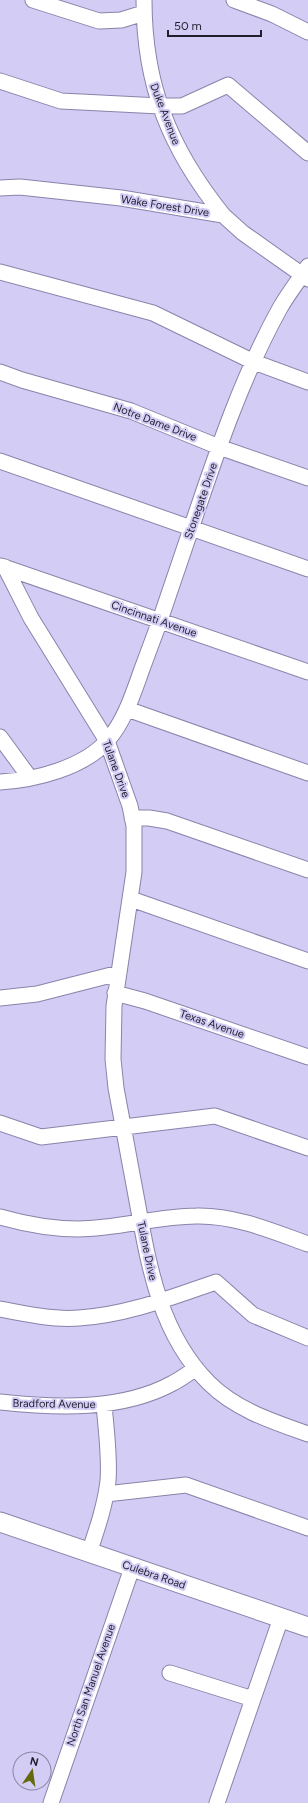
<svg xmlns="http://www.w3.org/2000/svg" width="308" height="1803" viewBox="0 0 308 1803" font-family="Figtree,sans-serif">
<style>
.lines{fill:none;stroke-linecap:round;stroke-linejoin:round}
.minor-casing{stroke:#8a83a9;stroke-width:17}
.major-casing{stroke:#8a83a9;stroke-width:21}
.minor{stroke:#fff;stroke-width:15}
.major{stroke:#fff;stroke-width:19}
.labels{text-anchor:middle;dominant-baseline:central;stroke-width:4;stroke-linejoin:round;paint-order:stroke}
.street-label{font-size:11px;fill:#211e2d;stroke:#d3ccf5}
</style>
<rect width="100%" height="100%" fill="#d3ccf5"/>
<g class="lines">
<g class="minor-casing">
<path id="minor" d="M33,0L99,21L121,20L144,13
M144,0C144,86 170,149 223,215
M234,0L272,14L308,32
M0,81L61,101L160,106H182L228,85L308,153
M0,188L20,187L121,198L223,215L243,233L308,279
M0,272L153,313L254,362L308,382
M0,372L22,380L131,411L219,447L308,478
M0,461L308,569
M1,566L308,672
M5,567L31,618L107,741L130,806L134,826V872L114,1006L113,1059L116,1088C123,1126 130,1164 137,1201C149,1267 160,1334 209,1383C236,1410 274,1422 308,1434
M127,709L308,773
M0,737L30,778
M0,782C35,780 84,768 108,740C125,720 133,694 142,669C154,638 165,607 175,576C206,486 234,391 280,308C288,294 299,280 308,266
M132,818H149L167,821L308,870
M131,899L308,961
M115,993L145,1001L308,1057
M0,998L37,994L119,973
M0,1123L41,1137L215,1116L308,1148
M0,1217C25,1224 52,1229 78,1229C118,1229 157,1216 196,1216C235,1215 272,1231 308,1244
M0,1309C25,1314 54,1320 79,1318C127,1315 172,1297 216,1282L253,1315L308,1338
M0,1402C56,1408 122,1411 173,1383C181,1379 189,1373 196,1368
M106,1494L186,1485L308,1528
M89,1553C97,1529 105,1506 108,1481C110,1456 106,1430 104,1404
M170,1673L253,1699
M51,1803L132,1568
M217,1803L281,1618"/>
</g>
<g class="major-casing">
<path id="major" d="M0,1522L308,1627"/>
</g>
<use href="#minor" class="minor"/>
<use href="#major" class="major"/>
</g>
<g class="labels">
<g class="street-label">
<text transform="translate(165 114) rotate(69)">Duke Avenue</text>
<text transform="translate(165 206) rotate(9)">Wake Forest Drive</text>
<text transform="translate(155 422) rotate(21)">Notre Dame Drive</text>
<text transform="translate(201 501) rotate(-71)">Stonegate Drive</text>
<text transform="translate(154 619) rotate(19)">Cincinnati Avenue</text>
<text transform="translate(116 769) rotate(70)">Tulane Drive</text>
<text transform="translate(212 1024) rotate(19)">Texas Avenue</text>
<text transform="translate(147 1251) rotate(78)">Tulane Drive</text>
<text transform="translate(54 1404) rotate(1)">Bradford Avenue</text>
<text transform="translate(154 1575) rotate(19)">Culebra Road</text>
<text transform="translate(91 1685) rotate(-71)">North San Manuel Avenue</text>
</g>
</g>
<g transform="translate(32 1771) rotate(13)"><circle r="19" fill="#d3ccf5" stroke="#8c86a5"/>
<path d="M0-3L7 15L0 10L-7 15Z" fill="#64690a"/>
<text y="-6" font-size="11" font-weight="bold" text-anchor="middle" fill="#211e2d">N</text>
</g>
<path d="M168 30v6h93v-6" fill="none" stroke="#211e2d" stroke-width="2"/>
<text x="174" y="30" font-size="12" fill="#211e2d" stroke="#d3ccf5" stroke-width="3" paint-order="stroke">50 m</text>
</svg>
